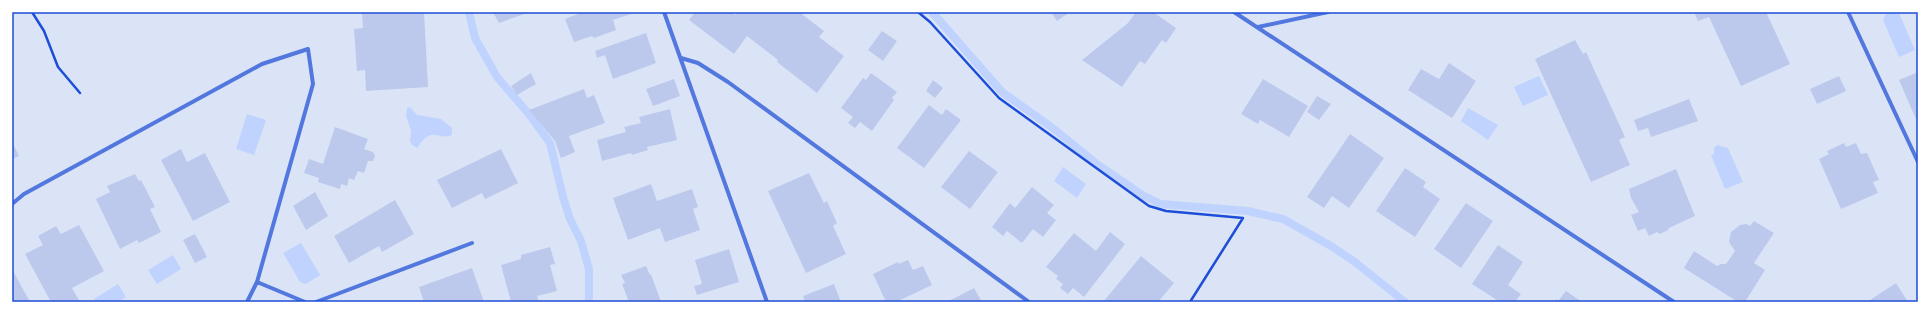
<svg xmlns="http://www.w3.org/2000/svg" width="1930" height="314" viewBox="0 0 1930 314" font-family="Karla,sans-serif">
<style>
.green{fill:#dbe4f7}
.water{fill:#bfd3fe}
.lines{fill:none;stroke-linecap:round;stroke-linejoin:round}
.stream{stroke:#bfd3fe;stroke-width:8}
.building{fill:#bdc9ec}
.path{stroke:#1d4ed8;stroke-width:2.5}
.minor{stroke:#5277de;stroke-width:4}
.neatline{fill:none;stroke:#1d4ed8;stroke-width:1.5}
</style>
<rect width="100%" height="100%" fill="#f2f2f2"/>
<path class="green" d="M12,12H1918V302H12Z"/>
<path class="water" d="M1887,12L1899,13L1915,50L1899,57L1883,20Z
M1539,76L1548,95L1523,106L1514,87Z
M410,107L417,115L441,119L452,128V135C436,141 433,124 417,148L412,145L410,141L411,131L406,116L407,108Z
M1468,108L1498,125L1488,140L1461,121Z
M247,114L266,120L254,155L236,149Z
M1717,145L1728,148L1743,182L1725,189L1711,155L1714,154V148Z
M1063,167L1086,184L1077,198L1054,181Z
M301,243L320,275L306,284L300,282L283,253Z
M173,255L181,269L157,284L148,270Z
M118,284L126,297L118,302H96L94,299Z"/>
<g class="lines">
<path class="stream" d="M469,12L475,38L497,77L528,113L550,143L563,197L570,219L581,241L589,269V302
M932,12L1002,92L1054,129L1097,164L1144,196L1161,204L1248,211L1283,219L1331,246L1355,262L1405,302"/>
</g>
<path class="building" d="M362,12H424L428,87L366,91L365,70L357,71L354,29L363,28Z
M491,12H530L499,23L494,14H492Z
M583,12H631V14L613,20L616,30L594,38L592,36L574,42L565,19Z
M695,12H731L735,15L737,12H799L824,31L819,37L844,56L817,93L777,62L778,60L747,36L734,54L689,20Z
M1051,12H1070L1057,21Z
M1136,12H1153L1176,28L1166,43L1162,40L1145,64L1140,61L1122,87L1082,60L1128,23Z
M1694,12H1766L1790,64L1741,86L1709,17L1698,21Z
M882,31L897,41L883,61L868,50Z
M646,33L656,63L613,79L605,55L597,58L595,51Z
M1575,40L1583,54L1586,52L1625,137L1619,140L1630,165L1591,182L1535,59Z
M1449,63L1476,81L1452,118L1408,90L1421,69L1439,79Z
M1918,72V124L1899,80Z
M531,73L536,84L517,95L511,86Z
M871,73L897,92L892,98L894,100L872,131L860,122L855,128L848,123L853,117L841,108L863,78L866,80Z
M1839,76L1846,91L1817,104L1810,89Z
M674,79L680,96L653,106L646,89Z
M1263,79L1308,106L1289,137L1260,120L1258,124L1241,114Z
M933,80L943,88L935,98L926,91Z
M584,89L587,98L594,95L605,123L569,136L575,152L561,158L555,141L529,110Z
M1317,96L1331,104L1319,120L1307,112Z
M1689,99L1698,121L1651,137L1648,128L1638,131L1634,120Z
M929,105L942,115L946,109L961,120L924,168L897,148Z
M670,109L677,140L647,147L648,150L632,155L631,153L602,161L597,140L626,132L624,127L641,123L639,117Z
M335,127L368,139L364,149L373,152L375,156L373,161H368L364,173L358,171L354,180L349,178L347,186L341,184L340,189L318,182L319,178L304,173L309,159L323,164Z
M1350,134L1384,158L1349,208L1332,196L1324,208L1307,197Z
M12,142L19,156L12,159Z
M1844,143L1846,147L1856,143L1861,154L1867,153L1879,180L1873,182L1878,193L1841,209L1819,159L1829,154L1827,151Z
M181,149L187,162L205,153L230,202L193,221L161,160Z
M501,149L518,183L485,199L482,193L452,208L437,180Z
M969,151L998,172L970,209L941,187Z
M1405,168L1426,182L1423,187L1440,199L1415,237L1376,211Z
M1676,169L1695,216L1669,228L1668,230L1660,234L1657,232L1649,236L1645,228L1638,231L1631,215L1639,212L1631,198L1629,189Z
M809,173L824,203L827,201L837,223L833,226L846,254L806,273L768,191Z
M135,174L139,181L141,180L155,207L150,209L161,232L139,243L137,240L120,249L96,199L110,192L107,186Z
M651,184L657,201L692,189L698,207L693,209L700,230L665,242L660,228L628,240L613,198Z
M1032,187L1054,205L1047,213L1056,220L1043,237L1033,229L1022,243L1007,231L1003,236L992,227L1010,203L1015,208Z
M315,192L328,216L306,230L293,206Z
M395,200L414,234L382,252L379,246L349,263L334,236Z
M1466,203L1493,221L1461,268L1434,249Z
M1754,221L1774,233L1754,263L1765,270L1745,302H1738L1684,268L1694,251L1717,266L1721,264H1726L1735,251L1729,242L1731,232L1740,225L1746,224L1750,226Z
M79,225L104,271L72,288L80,302H51L25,254L43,245L38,236L56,226L61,234Z
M1110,232L1125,244L1084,297L1073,288L1068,294L1060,288L1063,284L1056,279L1058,276L1046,267L1074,233L1096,251Z
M195,234L207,257L195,263L183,240Z
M1498,245L1523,262L1508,285L1521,294L1515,302H1500L1472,284Z
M550,247L555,264L550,265L557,291L537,296L539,302H511L501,265L521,259V255Z
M729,249L739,282L697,295L694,286L702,284L695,260Z
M1141,256L1174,283L1158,302H1103Z
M908,260L913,270L923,266L932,285L896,302H886L873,274L898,262L899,264Z
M646,266L650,275L651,274L661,302H629L622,284L625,283L621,275Z
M472,268L484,302H424L419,287Z
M12,269L30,302H12Z
M1896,283L1908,302H1867Z
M834,284L841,302H805L803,296Z
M974,288L982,302H947Z
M1566,291L1582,302H1554L1556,299L1558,301Z"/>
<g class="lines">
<path class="path" d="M32,12L44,31L58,67L80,93
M918,12L930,22L999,98L1149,206L1166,211L1243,218L1190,302"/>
<path class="minor" d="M664,12L767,302
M1234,12L1674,302
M1848,12L1918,162
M1258,27L1328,12
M681,58L698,63L728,82L1029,302
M12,204L24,194L262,64L308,49L313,84L257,282L247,302
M257,282L305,302
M316,302L472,243"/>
</g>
<rect width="1930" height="314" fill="none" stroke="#ffffff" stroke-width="26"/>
<rect x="13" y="13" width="1904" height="288" class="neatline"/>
</svg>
